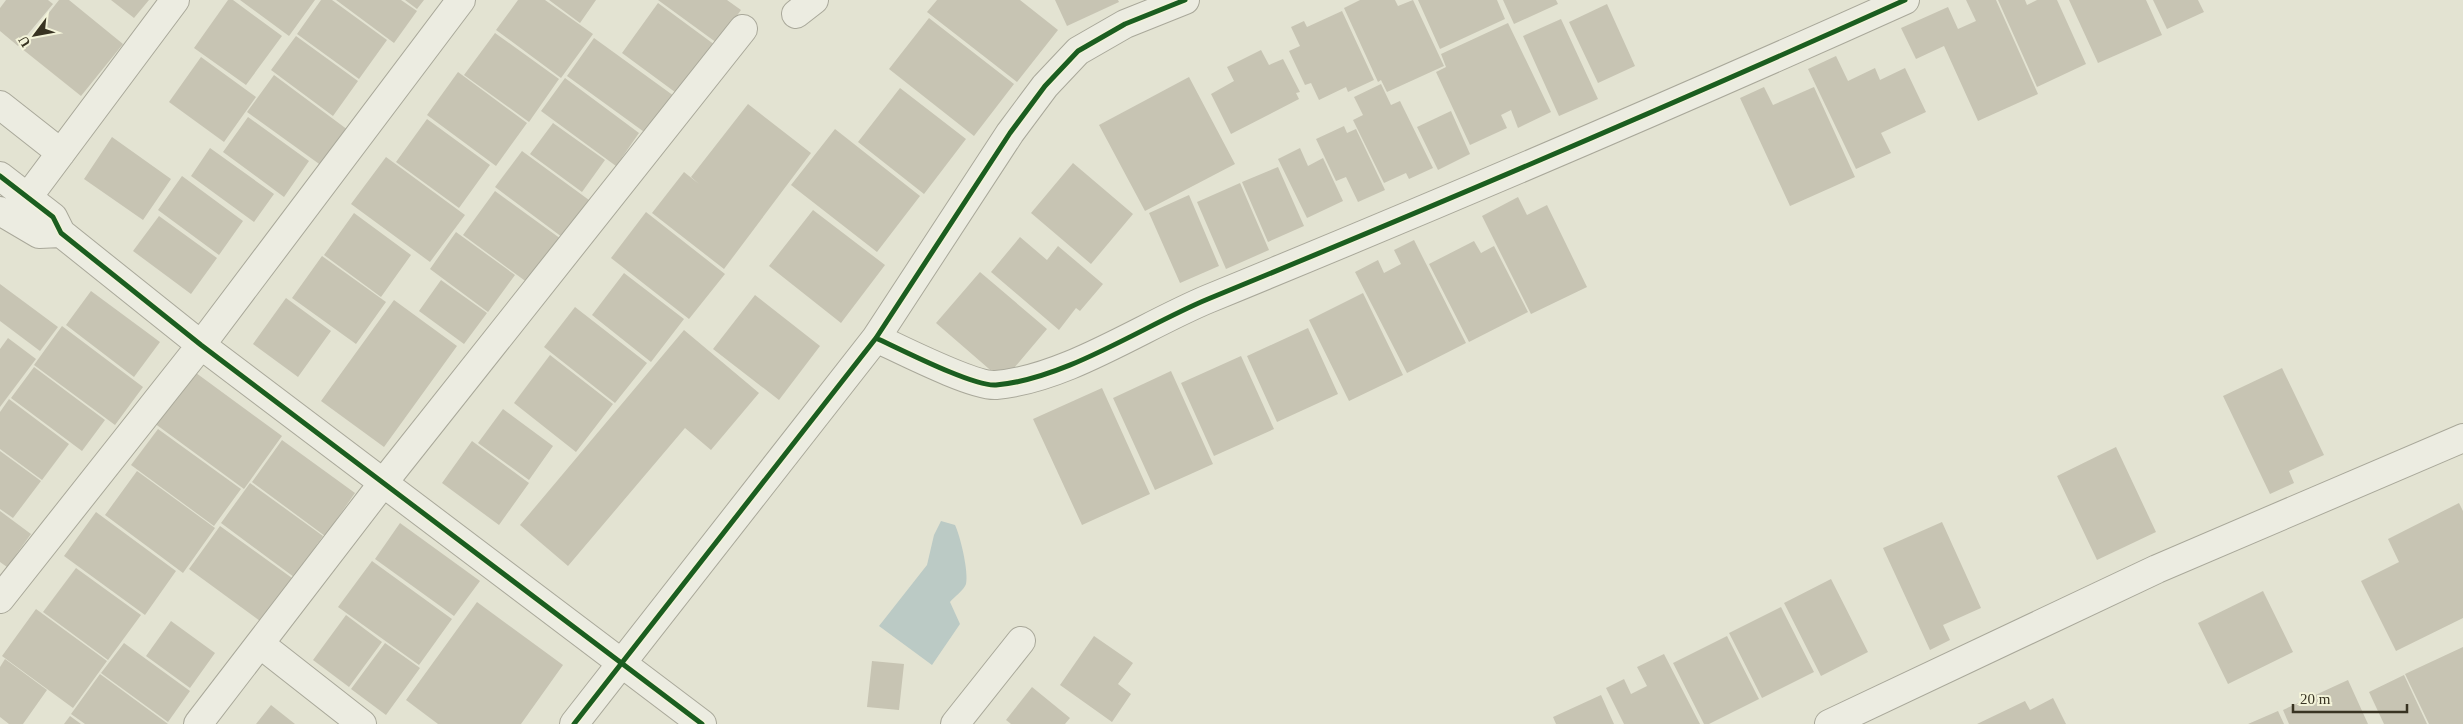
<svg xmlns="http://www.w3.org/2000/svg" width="2463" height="724" viewBox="0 0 2463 724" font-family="Georgia,serif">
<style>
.water{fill:#bbcac5}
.building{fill:#c7c4b3}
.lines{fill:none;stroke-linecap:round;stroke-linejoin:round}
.minor-casing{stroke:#a9a89a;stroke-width:30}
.minor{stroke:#ecece1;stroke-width:28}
.cycleway-casing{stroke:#f3f3d9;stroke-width:8}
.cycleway{stroke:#1b5e20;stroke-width:5}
</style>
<rect width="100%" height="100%" fill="#e3e3d2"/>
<path class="water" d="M941,521L955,525C960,535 969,572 966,584C964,590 954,597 950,602L960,624L932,665L879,626L927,565L934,535Z"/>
<path class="building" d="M6,0H48L53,4L18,46L0,31V8Z
M59,0H69L123,44L81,96L21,48Z
M111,0H149L134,18Z
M228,0H233L282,36L246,85L194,48Z
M240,0H315L289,36Z
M321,0H332L387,40L359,79L297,34Z
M336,0H401L417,11L394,43Z
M405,0H424L417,9Z
M518,0H545L593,34L561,78L496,30Z
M549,0H596L580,23Z
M658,0H727L741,10L717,43Z
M937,0H1020L1058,30L1017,82L927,12Z
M1055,0H1118L1119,2L1067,26Z
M1360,0H1395L1398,6L1413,0L1444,66L1387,92L1381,80L1378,82L1344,8Z
M1418,0H1497L1505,19L1440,49Z
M1503,0H1556L1558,4L1514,24Z
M1966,0H1996L2038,94L1978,121L1944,46L1916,59L1901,28L1948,7L1958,29L1976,21Z
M1998,0H2025L2027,5L2037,0H2057L2086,64L2037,87Z
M2069,0H2146L2162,35L2098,63Z
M2153,0H2198L2204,12L2167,29Z
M658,3L715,45L679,95L622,53Z
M1607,4L1635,66L1598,83L1569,22Z
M1342,11L1374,80L1348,92L1346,87L1319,100L1311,83L1305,85L1289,51L1300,46L1291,27L1304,21L1307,27Z
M929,18L1014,84L974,136L889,69Z
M1561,19L1598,99L1559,116L1523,36Z
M1508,23L1551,112L1518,128L1511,110L1501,115L1507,128L1470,145L1436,72L1446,67L1441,54Z
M495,33L559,79L529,122L464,75Z
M296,36L358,81L333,116L271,70Z
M594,38L674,96L647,134L567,76Z
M1261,50L1269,65L1283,59L1300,92L1296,93L1299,99L1231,134L1211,94L1234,81L1227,67Z
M1836,56L1848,81L1875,68L1880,80L1905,68L1926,112L1881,133L1891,153L1856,169L1808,69Z
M201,57L256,97L224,142L169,102Z
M458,72L527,123L496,166L427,115Z
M274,75L348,130L322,166L247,112Z
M1189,77L1235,164L1145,211L1099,125Z
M565,78L639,133L616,166L541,111Z
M1381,84L1391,105L1400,101L1433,168L1409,179L1406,173L1384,183L1353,120L1363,115L1354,97Z
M1764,87L1773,105L1814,87L1855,177L1790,206L1740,98Z
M900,88L966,139L924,194L858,142Z
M748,104L811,153L724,269L652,213L684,172L699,184L691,177Z
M1451,111L1470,154L1438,170L1417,127Z
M248,117L309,161L284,197L223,152Z
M427,119L490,165L459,208L396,162Z
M553,123L605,160L582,192L530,154Z
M1344,126L1347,133L1356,129L1385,190L1358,202L1346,177L1336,181L1316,139Z
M835,129L920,196L877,252L791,185Z
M112,137L171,179L143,220L84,179Z
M210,148L274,194L254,222L191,176Z
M1300,148L1308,166L1323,158L1343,201L1307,218L1278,159Z
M522,151L589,200L562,237L495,187Z
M386,157L465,215L430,262L351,204Z
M1073,163L1133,214L1091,264L1031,213Z
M1278,167L1304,226L1268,242L1242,182Z
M182,176L243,221L219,255L158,210Z
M1240,183L1269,250L1226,269L1197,202Z
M495,191L561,239L528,283L463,235Z
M1189,195L1219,266L1180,283L1149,213Z
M1518,197L1527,215L1547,205L1587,287L1531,314L1482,216Z
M813,210L885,265L841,323L769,266Z
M646,212L725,274L689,319L611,258Z
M354,213L411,255L381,297L324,255Z
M159,216L217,258L191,294L133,251Z
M456,232L515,275L488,312L430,269Z
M1020,237L1047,260L1058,246L1103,284L1080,311L1076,308L1059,330L991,272Z
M1414,240L1466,343L1407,373L1355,272L1378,260L1384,273L1401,264L1394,250Z
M1474,241L1481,253L1494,246L1528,312L1469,342L1429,264Z
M322,256L386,302L356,344L292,298Z
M980,272L1047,329L1003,381L936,323Z
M624,273L684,319L651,362L592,315Z
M441,280L487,313L464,344L419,311Z
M0,284L58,327L40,351L0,321Z
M91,291L160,342L134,377L66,325Z
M1363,293L1403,375L1349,401L1309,320Z
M755,295L820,346L779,400L713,349Z
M286,298L331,331L298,377L253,344Z
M394,300L457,346L384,447L321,401Z
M575,307L647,363L615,403L544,347Z
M62,326L143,387L115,425L34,365Z
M1308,328L1338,394L1277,422L1247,356Z
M684,330L759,393L711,450L685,428L568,566L520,525Z
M8,338L36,359L0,407V349Z
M550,355L613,404L576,452L514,403Z
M1241,356L1274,429L1214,456L1181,383Z
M34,367L105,420L82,451L11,398Z
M2282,368L2324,455L2289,471L2294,483L2270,494L2223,396Z
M192,370L282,436L244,489L154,423Z
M1171,371L1213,464L1155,490L1113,398Z
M1102,388L1150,494L1082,525L1033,419Z
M9,399L69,444L42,480L0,449V412Z
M503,409L553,446L529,480L478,443Z
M158,429L241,489L214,526L131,465Z
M282,440L355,493L325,536L252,482Z
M472,441L529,483L499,525L442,483Z
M2116,447L2156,532L2097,560L2057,476Z
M0,451L41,481L13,518L0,509Z
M137,471L215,528L183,573L105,515Z
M250,483L323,536L294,577L221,523Z
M2459,503L2463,511V618L2396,651L2361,581L2399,562L2388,539Z
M0,511L31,534L7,567L0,562Z
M96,512L176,571L145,615L64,556Z
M1942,522L1981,608L1943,625L1950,640L1930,650L1883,548Z
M400,523L480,581L454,616L375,559Z
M220,526L292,578L260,621L189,569Z
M372,561L452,619L419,665L338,607Z
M76,568L141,615L108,660L43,612Z
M1831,579L1868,652L1821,676L1784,603Z
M2263,591L2293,652L2228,684L2198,623Z
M477,602L563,665L521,724H438L406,700Z
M1781,607L1814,672L1762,698L1729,633Z
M36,609L107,661L73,708L2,656Z
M346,615L382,642L349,687L313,660Z
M171,621L215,653L190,688L146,656Z
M1094,636L1133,663L1118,684L1131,694L1112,722L1060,685Z
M1727,636L1759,699L1709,724H1704L1673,663Z
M124,643L190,691L168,722L101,673Z
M385,643L420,668L386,715L351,689Z
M2463,647V724H2429L2405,674Z
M1664,654L1700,724H1624L1606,688L1624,679L1631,694L1647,686L1637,667Z
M5,659L47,690L23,724H9L0,717V667Z
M872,661L904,664L899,710L867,707Z
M100,674L168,724H85L71,714Z
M2404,675L2427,724H2384L2369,692Z
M2348,680L2368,724H2289L2283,710Z
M1032,687L1070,718L1065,724H1011L1006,720Z
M1601,695L1614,724H1556L1553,717Z
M2053,698L2066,724H1977L2025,701L2030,710Z
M271,705L295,724H256Z
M2278,711L2284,724H2248Z
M70,716L81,724H64Z"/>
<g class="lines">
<g class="minor-casing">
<path id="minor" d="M796,14L814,0
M0,105L61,153
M0,176L53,217L61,233L201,345L702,724
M0,211L39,234L61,233
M13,217L175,0
M876,338C900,349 974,387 996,385C1066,379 1143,326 1208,299C1442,203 1674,104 1905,0
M0,599L201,345L461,0
M260,644L362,724
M198,724L383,483L743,29
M574,724L876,338L1010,133L1045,86L1078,51L1125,24L1185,0
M955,724L1021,641
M1829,724L2157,569L2463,438"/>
</g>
<use href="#minor" class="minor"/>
<g class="cycleway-casing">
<path id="cycleway" d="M0,176L53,217L61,233L201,345L702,724
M876,338C900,349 974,387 996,385C1066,379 1143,326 1208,299C1442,203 1674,104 1905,0
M574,724L876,338L1010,133L1045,86L1078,51L1125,24L1185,0"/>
</g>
<use href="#cycleway" class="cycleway"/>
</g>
<g transform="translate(35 35) rotate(238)" stroke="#f3f3d9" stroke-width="4" paint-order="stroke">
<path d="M0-4L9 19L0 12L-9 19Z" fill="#383322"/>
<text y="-8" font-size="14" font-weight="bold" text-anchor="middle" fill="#383322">U</text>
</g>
<path d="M2293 704v8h114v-8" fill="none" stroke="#383322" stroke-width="2.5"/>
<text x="2300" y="704" font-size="15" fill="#383322" stroke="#f3f3d9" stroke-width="4" paint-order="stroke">20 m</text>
</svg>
